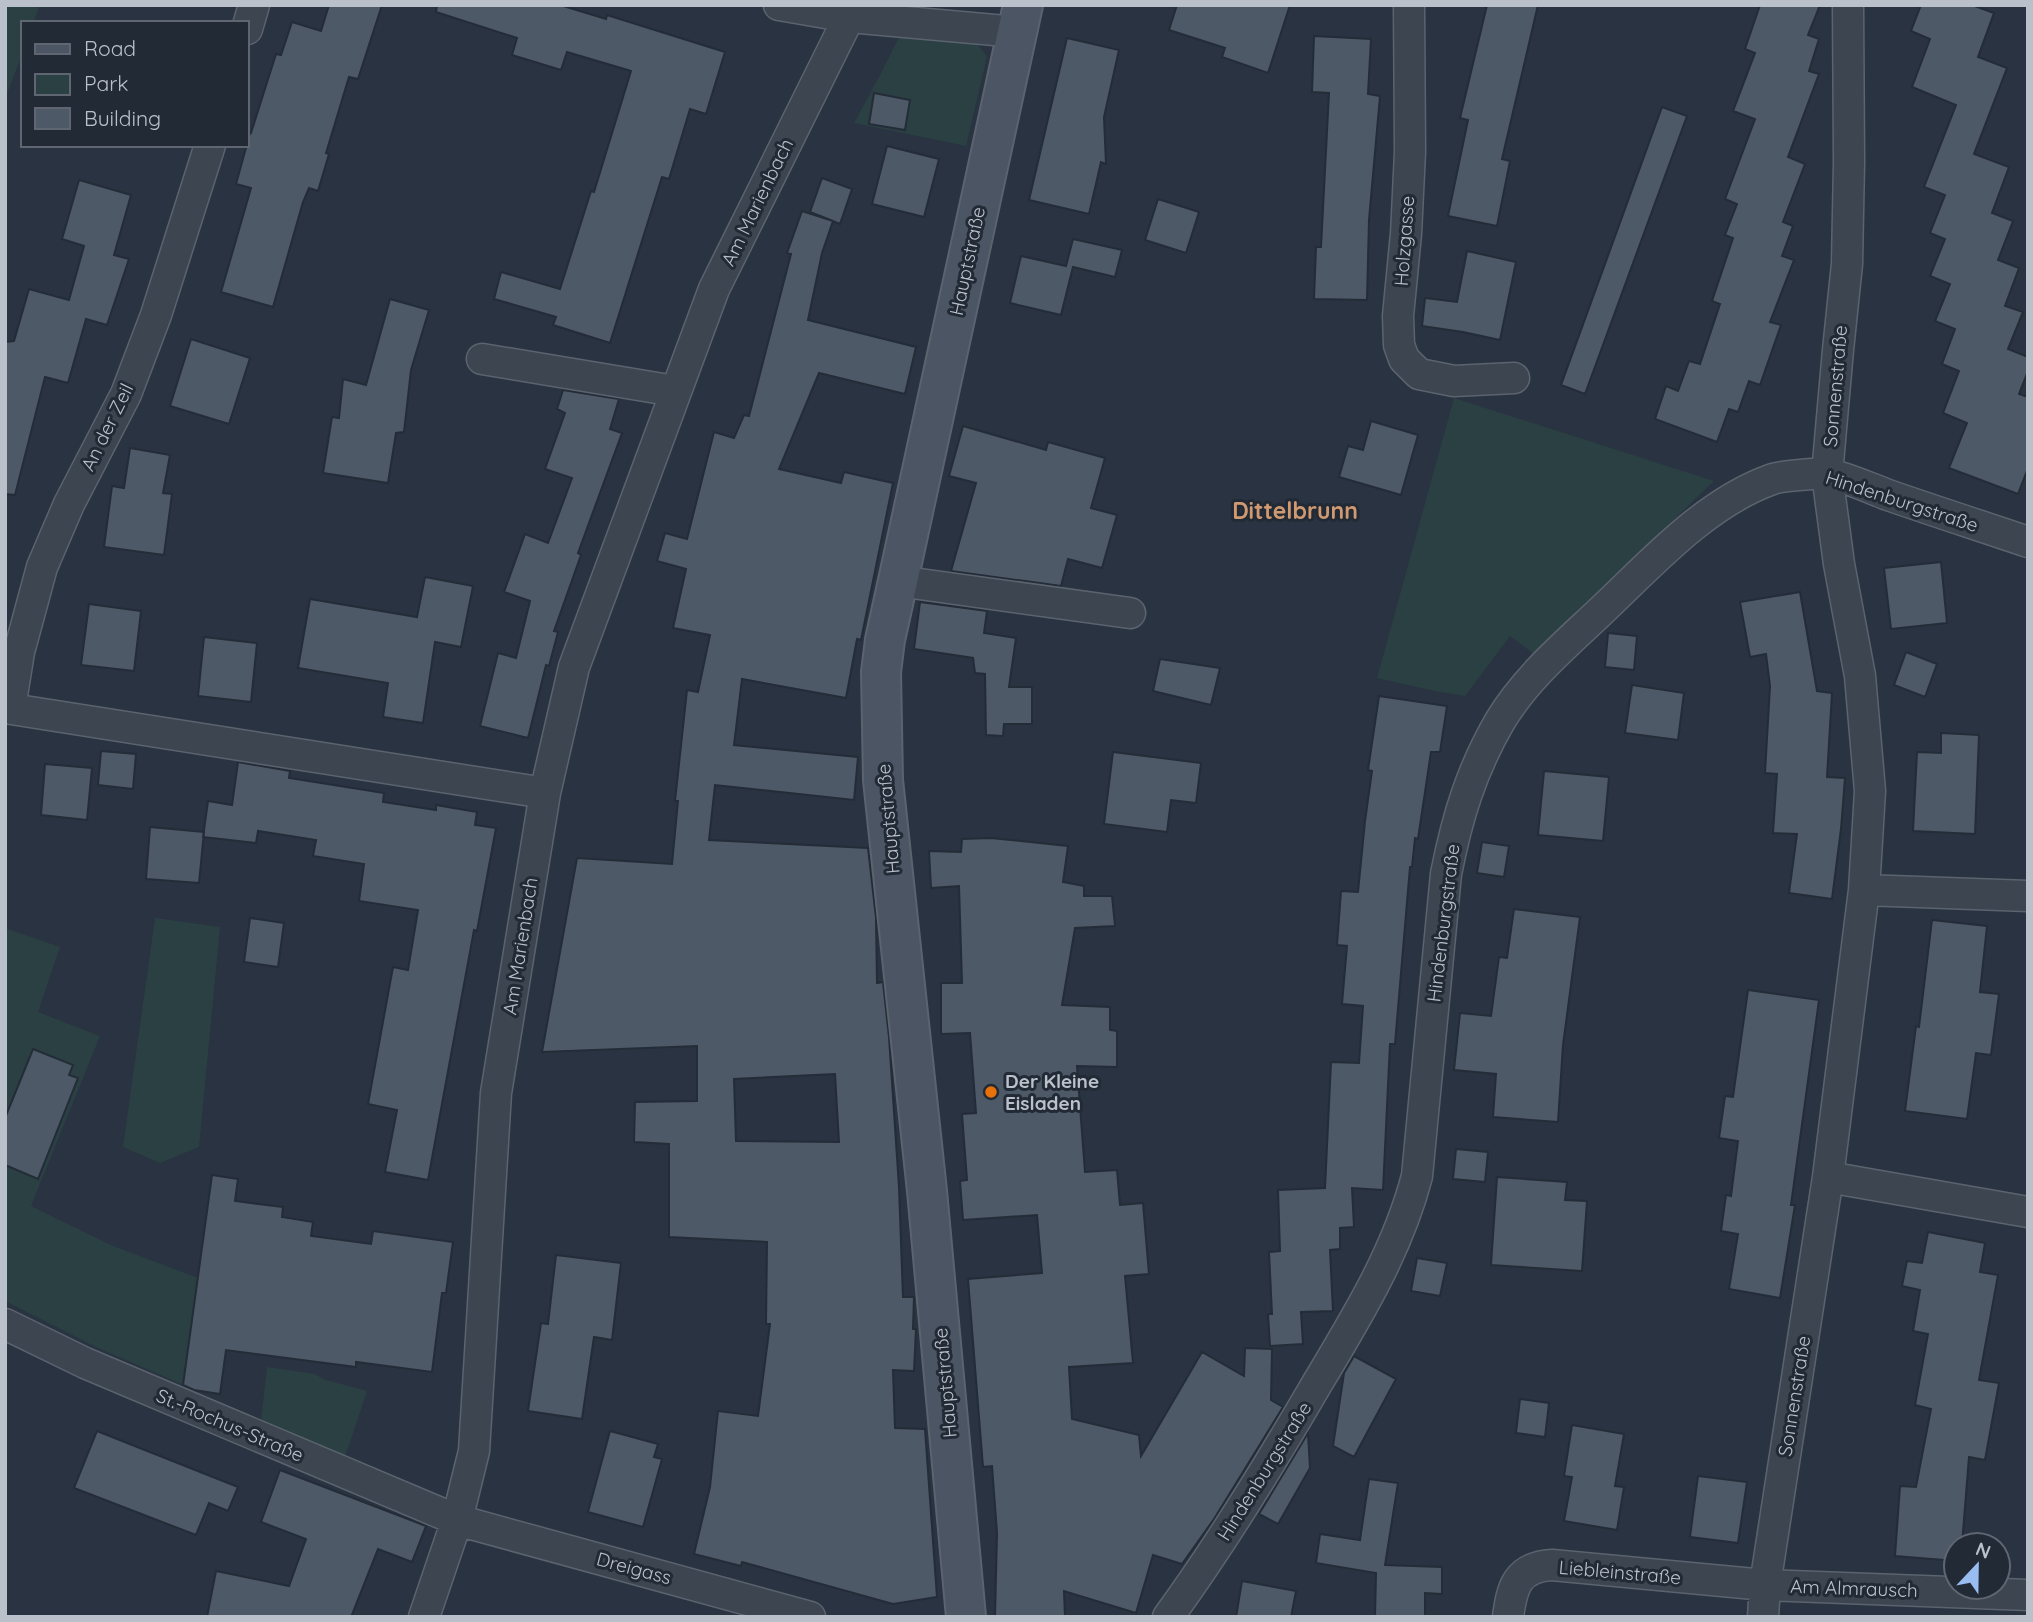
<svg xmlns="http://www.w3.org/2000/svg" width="2033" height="1622" viewBox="0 0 2033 1622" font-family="Quicksand,sans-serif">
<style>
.green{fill:#2b4042}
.building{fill:#4d5967;stroke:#242c38;stroke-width:2;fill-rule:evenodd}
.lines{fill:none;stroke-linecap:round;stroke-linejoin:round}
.street-casing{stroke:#5b636e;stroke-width:33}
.secondary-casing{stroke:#5b636e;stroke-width:42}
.street{stroke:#3d4551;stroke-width:30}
.secondary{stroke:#4b5564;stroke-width:38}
.food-dot{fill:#e8710a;stroke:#222a36;stroke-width:2.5}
.labels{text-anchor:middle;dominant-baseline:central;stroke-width:6;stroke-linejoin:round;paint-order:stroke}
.street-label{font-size:19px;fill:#bac1cb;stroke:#222a36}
.poi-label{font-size:19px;font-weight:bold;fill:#bac1cb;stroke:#222a36;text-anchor:start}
.quarter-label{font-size:23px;font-weight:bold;fill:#cf9971;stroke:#222a36}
</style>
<rect width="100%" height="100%" fill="#293341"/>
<path class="green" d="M5,5H40L33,23H23V52L5,99Z
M905,25L971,35L987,57L966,146L854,123L880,75Z
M1454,398L1714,481L1534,654L1510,636L1465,696L1435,691L1377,678Z
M155,918L220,927L199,1147L160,1163L123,1147Z
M5,928L60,947L38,1012L100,1036L31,1206L113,1246L198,1278L184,1385L98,1348L5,1301Z
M267,1367L315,1374L323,1379L367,1391L345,1457L261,1421Z"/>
<path class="building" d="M329,5H382L358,79L349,77L326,153L329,154L318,191L309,188L303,202L273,307L221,292L251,188L236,184L250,133H251L276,54L281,55L292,22L321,31Z
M437,5H560L606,19L607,15L725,52L706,114L690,109L669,179L662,177L610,343L553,325L556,317L494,299L501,272L560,289L591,191L594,192L631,71L567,52L561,70L512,55L517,38L436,12Z
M1177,5H1290L1268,73L1222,57L1225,48L1169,30Z
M1487,5H1538L1502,159L1510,161L1497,226L1448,216L1468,120L1460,118Z
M1760,5H1820L1808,35L1819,39L1809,71L1819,74L1788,157L1805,164L1783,222L1793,226L1782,256L1794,260L1770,322L1781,325L1760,385L1749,381L1738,412L1729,409L1717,442L1655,419L1666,386L1678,391L1689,361L1700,364L1720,304L1712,301L1733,238L1725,235L1737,204L1725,199L1755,119L1733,111L1755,53L1745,49Z
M1921,5H1972L1994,13L1978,57L2007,68L1974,154L2009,167L1992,213L2013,221L1998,260L2019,268L2005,306L2023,312L2008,349L2028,357V371L2019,394L2028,397V468L2018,494L1949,468L1967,423L1943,413L1959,371L1942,364L1955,329L1935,321L1950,284L1930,276L1945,239L1930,233L1945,195L1924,187L1956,105L1912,87L1930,39L1911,31Z
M1314,36L1371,39L1368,94L1380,96L1369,220L1367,300L1314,299L1316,247H1321L1329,93L1312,92Z
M1067,38L1119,50L1104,117L1106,164L1101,162L1089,214L1029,200Z
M874,93L910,100L905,130L869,124Z
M1662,107L1687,116L1585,394L1561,385Z
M887,146L939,159L924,217L872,204Z
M822,178L852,189L840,224L833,221L822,253L808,320L916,347L905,394L819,373L779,469L841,483L844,472L893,483L861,640L857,639L846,698L742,679L734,745L858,757L854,800L715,785L709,840L868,848L876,918L877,983L883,982L889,1037L899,1187L903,1297H914L913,1329H916L914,1371L893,1370L895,1428L925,1429L937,1597L893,1604L742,1562L741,1566L694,1554L710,1487L718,1411L758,1416L770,1324H766L767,1242L669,1237V1144L634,1142L635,1102L697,1101V1046L542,1052L577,858L672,864L678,801H675L687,690L698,692L710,635L673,628L686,569L657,561L665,533L687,539L714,432L734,438L744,415L749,416L791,254L787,253L802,211L833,221L810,212ZM835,1074L839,1142L736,1141L734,1079Z
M79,180L131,195L114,255L129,259L107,325L86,319L68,383L45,377L15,495L5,494V342L14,341L29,289L69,300L84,246L62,239Z
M1158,199L1199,212L1186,253L1145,240Z
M1073,239L1122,250L1115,277L1073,267L1061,315L1010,303L1021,256L1066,266Z
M1467,251L1516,262L1500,340L1463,332L1422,326L1425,298L1457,302Z
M390,299L429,310L411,370L404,432L396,433L388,483L323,473L332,417L339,418L343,379L366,385Z
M191,339L250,358L229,424L170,406Z
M563,390L619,399L610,429L622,433L578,553L581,555L554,631L558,632L549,666L546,665L528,738L480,726L498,653L516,658L530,601L504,592L525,534L548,543L572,478L545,469L565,413L557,409Z
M1371,421L1418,435L1401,495L1339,477L1348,446L1363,450Z
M963,426L1046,450L1048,442L1105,458L1091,508L1117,515L1102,568L1068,559L1061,586L951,571L976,483L949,476Z
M130,448L170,455L163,493L172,494L164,555L104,547L112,486L124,488Z
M1941,562L1947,623L1891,629L1884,568Z
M425,577L473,586L461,647L435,642L423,723L383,717L388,683L298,668L310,599L417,617Z
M1800,592L1817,691L1832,693L1827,777L1845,778L1841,829L1832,899L1789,893L1797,834L1773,833L1777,774L1765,773L1770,686L1766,654L1750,657L1740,602Z
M920,602L987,611L984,633L1016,638L1009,687H1032V724H1004L1003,736L986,735L985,674L975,673L973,658L914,649Z
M89,604L141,611L134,671L81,665Z
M1608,633L1637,636L1634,670L1605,667Z
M204,637L257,643L251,702L198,696Z
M1906,652L1937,664L1925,697L1894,685Z
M1160,659L1220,668L1211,705L1153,691Z
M1632,685L1684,693L1678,740L1625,733Z
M1379,696L1447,706L1440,752H1431L1418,839L1415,838L1412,867H1410L1395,1044H1390L1383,1190L1352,1188L1354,1227L1340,1228V1249L1330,1250L1333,1311L1301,1312L1303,1344L1270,1346L1268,1314H1272L1269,1252L1280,1251L1278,1190L1325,1188L1331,1062L1359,1063L1363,1006L1342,1004L1347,946L1337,945L1341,891L1358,892L1365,821L1372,771L1368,770Z
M1941,733L1979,735L1975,834L1913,831L1917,752L1941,753Z
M101,751L136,754L133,789L98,785Z
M1113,752L1201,763L1196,803L1171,800L1167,832L1104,824Z
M238,762L290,771L289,778L384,793L383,802L436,810V805L477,812L475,825L496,828L477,931L474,930L428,1180L385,1172L397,1110L368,1104L393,967L408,970L418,910L359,901L364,864L313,856L316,840L258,831L256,843L203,837L208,801L232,805Z
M45,764L92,768L87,820L41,815Z
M1544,771L1609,777L1603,841L1538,835Z
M150,827L204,832L199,883L146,879Z
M991,838L1068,846L1063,882L1084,886V896H1112L1115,926L1075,928L1062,1005L1110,1007V1030L1117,1031V1067L1077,1066L1085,1172L1117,1170L1120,1205L1143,1203L1149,1274L1125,1276L1133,1363L1069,1367L1072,1419L1139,1435L1141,1456L1202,1352L1244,1376L1245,1348L1272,1349L1271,1400L1283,1407L1214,1519L1182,1564L1153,1555L1136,1613L1064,1591L1065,1617H995L997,1533L992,1466L983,1467L968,1279L1042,1273L1037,1215L963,1220L960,1181L967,1180L962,1114L976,1113L970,1033L941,1034V983H962L959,886L931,888L929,851L961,852L962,839Z
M1482,842L1509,846L1504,877L1477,873Z
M1514,909L1580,917L1563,1045L1558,1122L1493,1117L1496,1074L1454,1070L1460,1013L1491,1016L1499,957L1507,958Z
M250,918L284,923L278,967L244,962Z
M1932,920L1987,926L1980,992L1999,994L1991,1055L1976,1053L1967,1119L1905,1111L1916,1026L1919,1027Z
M1748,990L1819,1000L1791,1205H1795L1780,1298L1729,1289L1738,1234L1721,1231L1726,1195L1731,1196L1738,1141L1719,1138L1725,1096L1733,1097Z
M33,1049L73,1065L69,1075L78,1078L38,1179L5,1165V1118Z
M1456,1149L1488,1152L1485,1182L1453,1179Z
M212,1175L238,1179L235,1201L283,1207L282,1217L313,1222L311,1236L371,1244L373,1231L453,1242L446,1293H442L432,1372L356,1362V1367L226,1350L220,1394L194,1390L183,1385Z
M1497,1177L1567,1182L1565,1200L1587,1201L1582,1271L1491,1265Z
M1928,1232L1985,1243L1980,1272L1998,1275L1979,1380L1999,1383L1985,1460L1969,1457L1962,1545H1956V1561L1895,1556L1900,1486L1916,1487L1931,1409L1915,1405L1928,1334L1913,1331L1920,1290L1902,1286L1907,1261L1922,1263Z
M556,1255L621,1263L612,1340L594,1337L582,1419L528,1411L541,1323L548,1324Z
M1417,1258L1447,1263L1440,1296L1411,1291Z
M1354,1356L1396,1379L1354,1457L1333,1446L1344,1373Z
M1520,1399L1549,1403L1545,1437L1516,1433Z
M1572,1425L1624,1434L1615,1486L1624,1487L1617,1530L1564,1521L1572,1477L1564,1476Z
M97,1431L238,1487L228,1511L209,1503L196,1535L74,1488Z
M610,1431L658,1444L654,1457L662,1459L643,1527L588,1512Z
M1308,1433L1310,1468L1278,1524L1259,1514Z
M280,1470L426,1526L412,1562L378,1549L351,1617H207L216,1571L289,1586L306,1539L261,1522Z
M1698,1476L1747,1482L1738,1543L1690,1537Z
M1369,1479L1398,1483L1385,1565L1442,1567V1594L1425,1593V1617H1375L1376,1573L1316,1563L1320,1534L1360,1540Z
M1242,1581L1296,1591L1291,1617H1236Z"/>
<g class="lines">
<g class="street-casing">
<path id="street" d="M779,5L849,17L1017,32
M1409,5L1410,152L1406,234L1398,316L1399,345L1404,359L1419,374L1454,381L1514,378
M247,29L254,5
M482,359L675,391
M898,581L1130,613
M5,708L545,793
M10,708L19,652L42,567L69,504L126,394L156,315L210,145
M1864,890L2028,896
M1828,1177L2028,1212
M5,1324L85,1363L457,1520L810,1617
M424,1617L457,1520L474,1451L496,1093L545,793L574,667L714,289L849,17
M1168,1617C1222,1543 1269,1466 1315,1387C1355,1320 1397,1253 1417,1176L1446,874C1457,818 1471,771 1500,721C1525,679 1565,645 1600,612C1650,565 1704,504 1770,480C1778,476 1818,473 1828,474C1843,476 1872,489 1888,495C1934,511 1981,526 2028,542
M1508,1617C1512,1587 1517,1567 1552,1565L1765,1585L2028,1595
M1763,1617L1765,1585L1828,1177L1864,890L1870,791L1860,676L1839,564L1827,474L1838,350L1847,264L1849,162L1848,5"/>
</g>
<g class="secondary-casing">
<path id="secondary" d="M966,1617L927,1191L883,780L881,672L885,640L898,581L1023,5"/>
</g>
<use href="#street" class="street"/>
<use href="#secondary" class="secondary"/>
</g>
<circle class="food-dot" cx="991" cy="1092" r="7"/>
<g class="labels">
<g class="street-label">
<text transform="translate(757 202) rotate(-64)">Am Marienbach</text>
<text transform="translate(1404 241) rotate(-86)">Holzgasse</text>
<text transform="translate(967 261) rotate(-78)">Hauptstraße</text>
<text transform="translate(1835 386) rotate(-85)">Sonnenstraße</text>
<text transform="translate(107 427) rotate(-64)">An der Zeil</text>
<text transform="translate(1902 501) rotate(18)">Hindenburgstraße</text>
<text transform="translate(888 819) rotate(-95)">Hauptstraße</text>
<text transform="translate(1443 923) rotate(-83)">Hindenburgstraße</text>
<text transform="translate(520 946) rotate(-81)">Am Marienbach</text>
<text transform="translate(945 1383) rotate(-95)">Hauptstraße</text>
<text transform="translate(1794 1396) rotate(-81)">Sonnenstraße</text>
<text transform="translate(230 1425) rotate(23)">St.-Rochus-Straße</text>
<text transform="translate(1264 1471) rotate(-58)">Hindenburgstraße</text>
<text transform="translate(634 1568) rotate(15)">Dreigass</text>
<text transform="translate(1620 1572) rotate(5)">Liebleinstraße</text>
<text transform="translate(1854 1588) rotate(2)">Am Almrausch</text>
</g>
<g class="poi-label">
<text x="1005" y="1081">Der Kleine<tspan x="1005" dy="22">Eisladen</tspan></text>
</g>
<g class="quarter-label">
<text x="1295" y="510">Dittelbrunn</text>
</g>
</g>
<rect width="2033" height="1622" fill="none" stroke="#bac1cb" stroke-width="14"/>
<rect x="21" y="21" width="228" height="126" fill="#222a36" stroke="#5f6672" stroke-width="2"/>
<rect x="35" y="44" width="35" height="10" fill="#4b5564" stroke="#5f6672" stroke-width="2"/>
<text x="84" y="56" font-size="21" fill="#bac1cb">Road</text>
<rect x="35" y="74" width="35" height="21" fill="#2b4042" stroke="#5f6672" stroke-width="2"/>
<text x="84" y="91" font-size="21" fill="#bac1cb">Park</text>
<rect x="35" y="108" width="35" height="21" fill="#4d5967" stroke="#5f6672" stroke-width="2"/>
<text x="84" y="126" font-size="21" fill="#bac1cb">Building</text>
<g transform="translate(1977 1566) rotate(22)"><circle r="33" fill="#222a36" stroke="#5f6672" stroke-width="2"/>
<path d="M0-5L12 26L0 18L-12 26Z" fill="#99bcf1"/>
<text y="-10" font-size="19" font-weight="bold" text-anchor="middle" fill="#bac1cb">N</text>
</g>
</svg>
